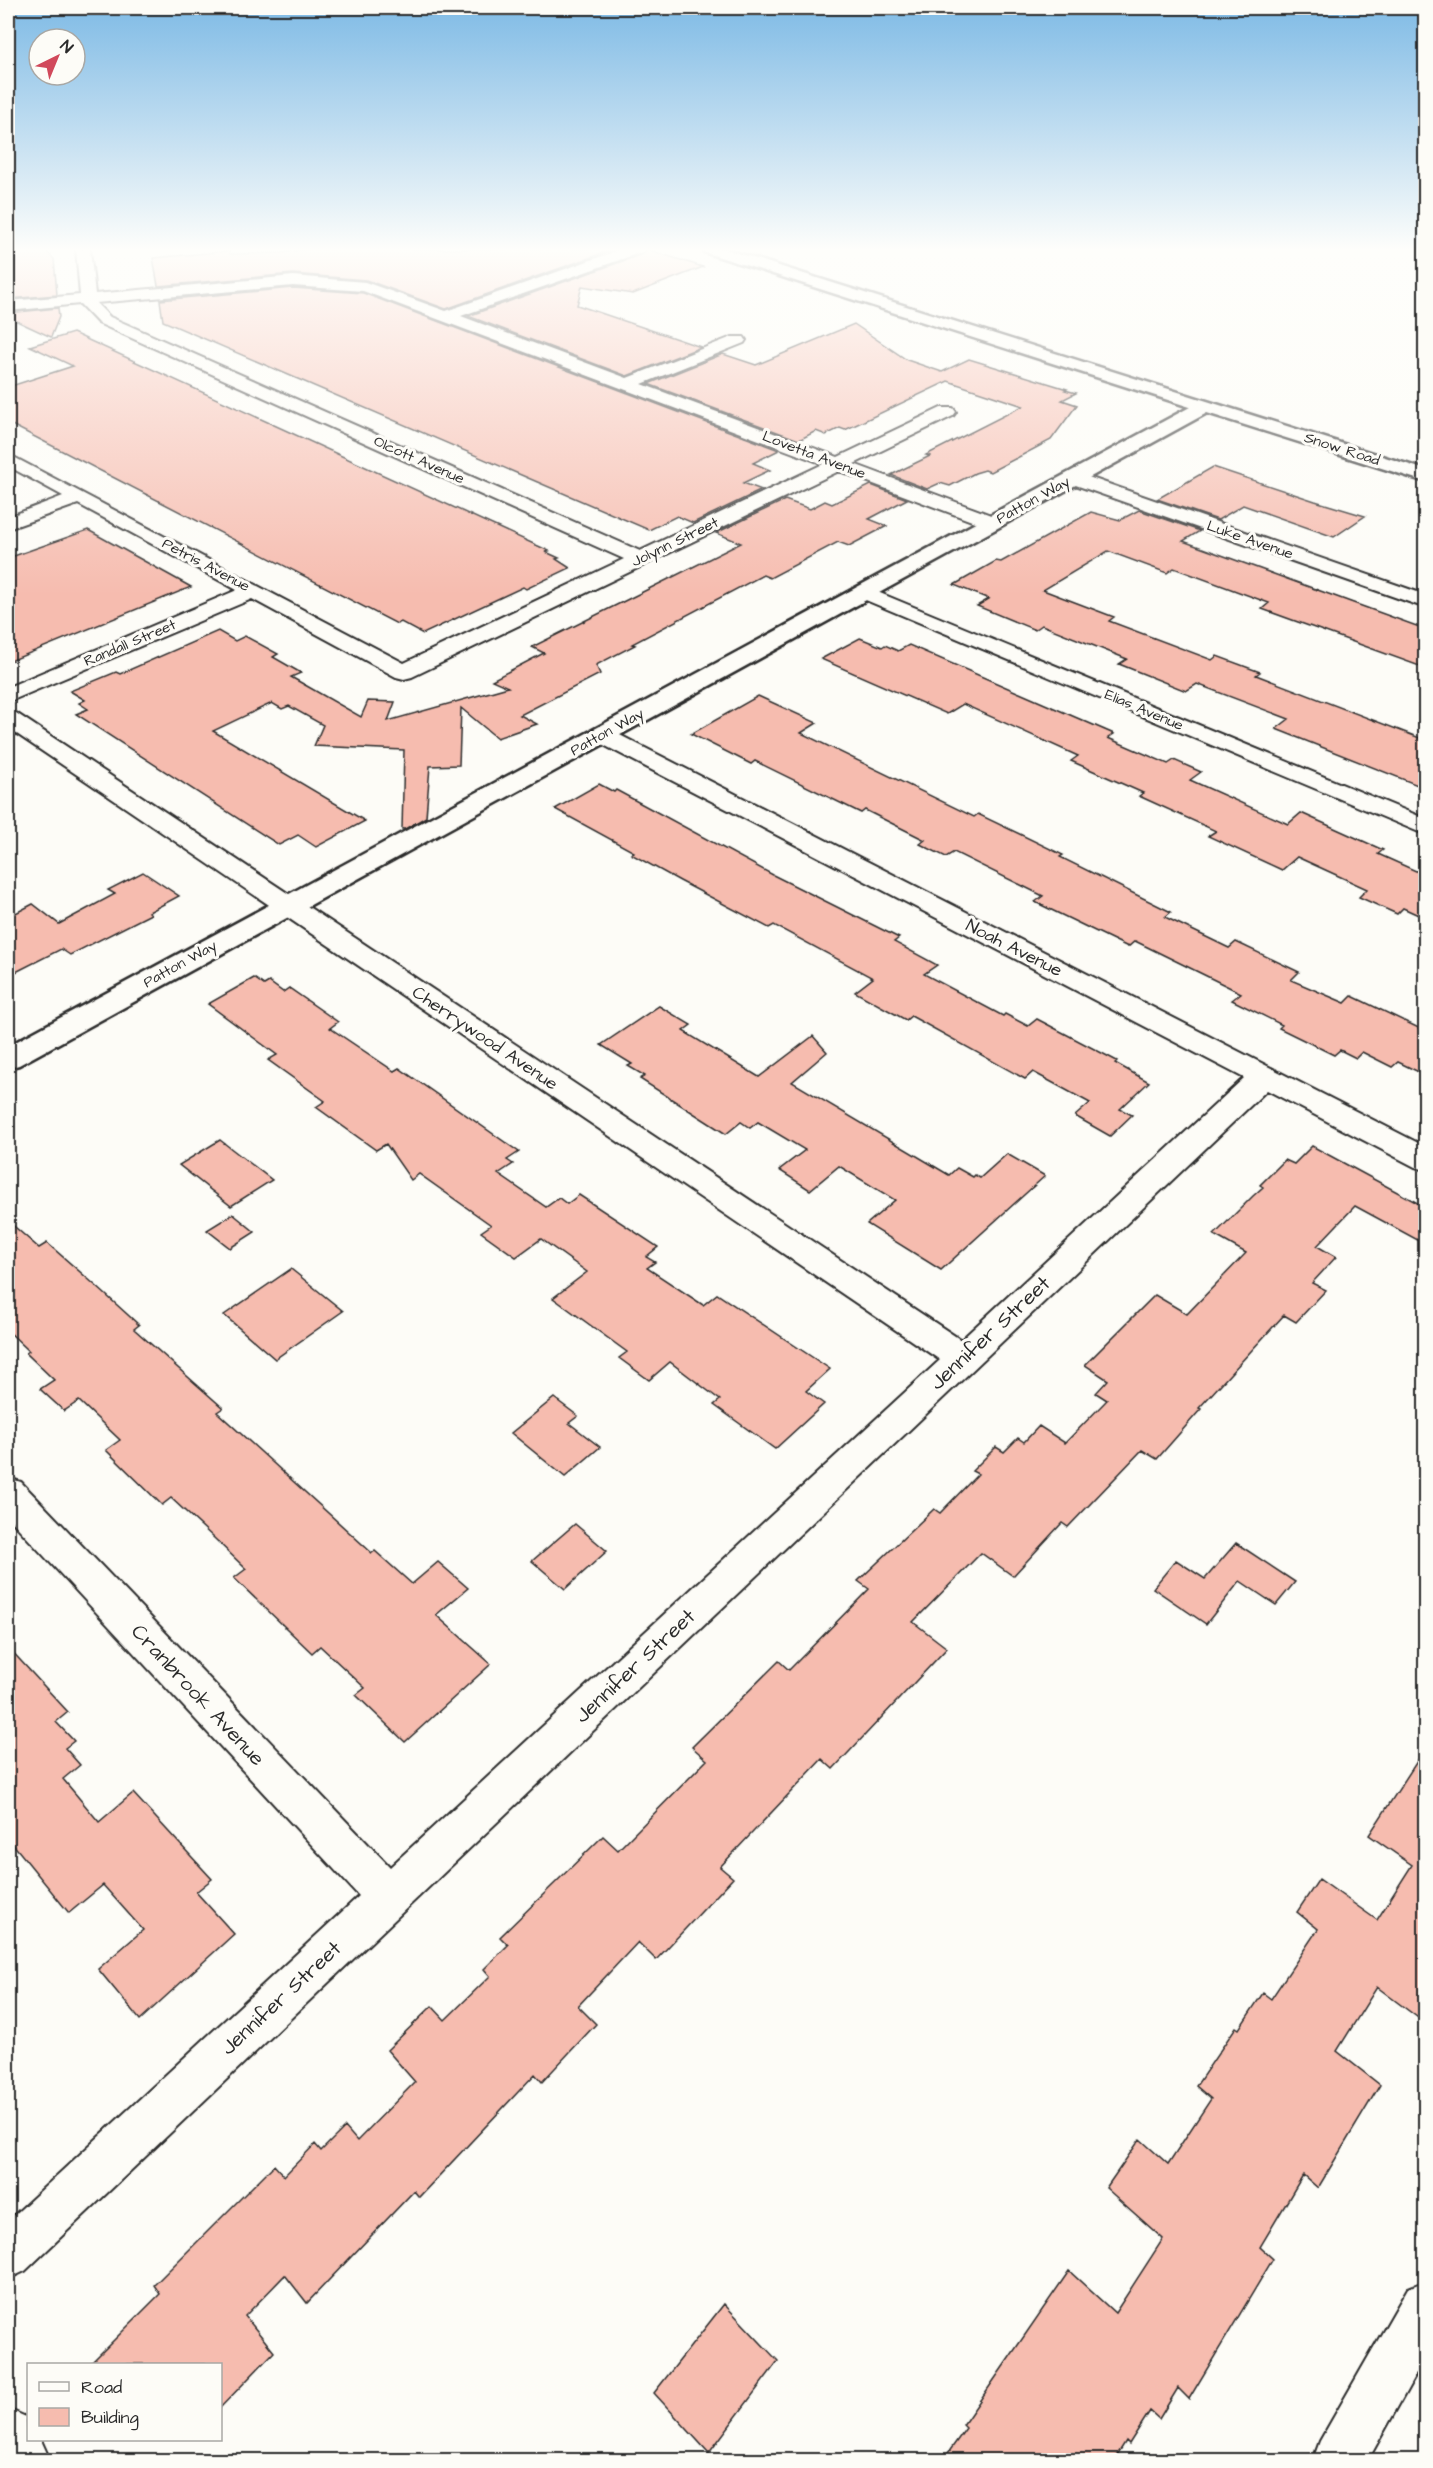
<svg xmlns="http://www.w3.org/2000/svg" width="1433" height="2468" viewBox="0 0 1433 2468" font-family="'Architects Daughter',sans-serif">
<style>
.building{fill:#f6bcaf;stroke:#2b2b2b;stroke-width:1.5}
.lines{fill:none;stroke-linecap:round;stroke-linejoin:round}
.street-casing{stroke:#2b2b2b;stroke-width:4}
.secondary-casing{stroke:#2b2b2b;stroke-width:5}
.street{fill:#fdfcf7;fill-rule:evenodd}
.secondary{fill:#fdfcf7;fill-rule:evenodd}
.labels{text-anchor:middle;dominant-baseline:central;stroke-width:6;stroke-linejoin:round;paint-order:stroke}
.far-street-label{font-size:15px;fill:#2b2b2b;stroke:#fdfcf7}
.street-label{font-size:18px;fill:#2b2b2b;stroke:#fdfcf7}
.near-street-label{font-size:21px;fill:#2b2b2b;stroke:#fdfcf7}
</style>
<rect width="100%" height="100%" fill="#fdfcf7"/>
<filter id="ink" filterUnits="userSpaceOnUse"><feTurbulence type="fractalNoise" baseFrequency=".0167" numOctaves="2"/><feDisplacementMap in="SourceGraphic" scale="12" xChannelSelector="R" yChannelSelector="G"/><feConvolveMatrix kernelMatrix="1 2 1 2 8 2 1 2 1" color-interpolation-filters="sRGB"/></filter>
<g filter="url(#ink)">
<path class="building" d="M8,249H44L54,259L57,295L8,299Z
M308,249H614L446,309L366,280L293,274L158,286L153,258L229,251L230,254L283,253Z
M646,249L703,267L633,294L582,286L577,305L701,347L627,376L468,316L643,254Z
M293,288L363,293L779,450L753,463L770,470L743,483L762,490L693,523L677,516L649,530L163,321L160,300Z
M58,308L59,317L51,337L8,317V313Z
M854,324L907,360L942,372L969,359L1067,389L1065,390L1076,393L1062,400L1077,405L1051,440L990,472L985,470L975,473L950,486L940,483L927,489L891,475L930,456L926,455L1023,406L948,381L845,430L840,428L826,435L816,431L799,440L648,384L723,354L756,365Z
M73,333L549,551L546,552L559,558L556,559L570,568L526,589L523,587L423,634L401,622L397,624L8,423V387L73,366L30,346Z
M1213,467L1315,501L1365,516L1334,537L1243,505L1218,520L1157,499Z
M871,485L907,499L869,519L887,526L849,546L838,542L770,578L763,575L632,644L635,645L596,665L600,674L520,715L537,724L497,738L461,708L459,765L430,766L426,817L405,829H402L404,750L314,746L323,725L289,706L282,709L272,703L213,731L365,821L316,847L298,835L279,845L76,714L88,709L79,703L85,700L70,691L116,672L120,674L218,631L235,641L245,636L278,654L273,657L301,673L291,677L361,717L368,701L395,702L388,721L508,687L492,680L544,653L532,647L741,543L716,533L785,500L810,509L825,501L832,504Z
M1139,510L1200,531L1183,541L1425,629V668L1262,609L1269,603L1174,568L1167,573L1108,551L1043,590L1114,617L1109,621L1212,660L1217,656L1260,672L1256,675L1425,740V788L1276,729L1289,719L1197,684L1186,691L1119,664L1127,659L1042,625L1035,630L977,606L989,599L954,585L996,561L1001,562L1091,512L1120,520Z
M88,530L191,587L8,662V558Z
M860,638L882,647L885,645L898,651L909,645L1114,734L1108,738L1168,764L1174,760L1201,772L1190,780L1288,824L1301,813L1383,850L1378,854L1425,875V918L1403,908L1397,914L1359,897L1367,889L1297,857L1282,870L1208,836L1216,831L1139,796L1143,793L1071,761L1078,756L963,704L947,714L821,659Z
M758,696L817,723L801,733L974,817L978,814L1063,855L1060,857L1171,912L1165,917L1229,948L1236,942L1299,972L1291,980L1345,1003L1352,996L1425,1031V1075L1398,1062L1392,1067L1362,1052L1356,1058L1340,1050L1334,1055L1279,1028L1282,1025L1232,1000L1241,993L1135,941L1128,947L1035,902L1043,896L954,852L946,857L920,844L925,840L865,810L861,813L755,761L751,764L691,734Z
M599,784L614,792L616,790L773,875L899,938L894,942L937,965L924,974L1003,1016L1005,1014L1028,1026L1037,1019L1117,1061L1115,1063L1149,1082L1120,1109L1132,1115L1110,1136L1075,1116L1090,1103L1033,1072L1025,1079L911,1016L906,1020L855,992L873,978L774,925L769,928L680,881L631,854L634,852L555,809Z
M143,872L179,896L149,912L151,914L70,955L61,949L8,976V917L33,904L59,924L115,894L108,890Z
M254,978L264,985L269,982L283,992L289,988L338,1022L330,1028L394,1071L399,1068L519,1152L507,1160L513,1164L498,1174L546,1207L559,1198L567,1204L579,1195L658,1247L646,1257L655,1262L647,1268L703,1305L717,1294L830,1369L806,1391L824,1404L775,1449L714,1405L720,1400L670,1362L649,1380L619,1358L627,1352L553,1298L587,1272L541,1239L516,1257L481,1232L491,1225L419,1174L411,1180L386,1144L376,1150L316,1107L325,1101L268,1060L277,1055L208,1004Z
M659,1006L691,1025L683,1031L759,1077L813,1036L827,1052L792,1082L949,1175L957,1168L973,1177L975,1175L980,1178L1007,1154L1045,1176L941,1270L867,1224L895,1200L839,1166L810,1190L779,1170L805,1150L758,1122L750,1128L741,1122L726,1134L640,1079L645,1076L628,1066L632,1064L601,1045Z
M220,1140L272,1180L231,1206L179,1165Z
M1312,1146L1425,1207V1244L1355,1206L1317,1246L1336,1257L1312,1283L1326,1290L1296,1322L1284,1315L1199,1408L1201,1409L1157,1459L1142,1450L1068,1527L1062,1523L1013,1576L981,1553L913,1622L947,1648L833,1769L822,1759L720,1867L733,1878L656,1960L638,1942L578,2006L596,2024L542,2082L535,2074L419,2197L414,2191L307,2303L285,2275L245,2316L274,2352L220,2408V2364H90L160,2294L154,2285L274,2165L284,2176L315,2144L321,2151L345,2127L357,2141L415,2082L387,2050L432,2006L445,2020L490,1976L484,1969L508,1945L500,1937L603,1836L618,1850L707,1760L692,1747L779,1661L789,1670L869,1589L858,1581L934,1509L940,1513L978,1474L972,1471L996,1447L1004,1452L1018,1438L1024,1442L1039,1426L1065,1443L1107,1400L1096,1393L1108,1380L1085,1365L1155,1295L1187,1314L1246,1253L1214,1235L1253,1196L1263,1187L1260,1185L1285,1160L1294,1164Z
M233,1214L255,1232L230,1248L207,1230Z
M8,1221L39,1248L47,1243L95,1285L139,1325L134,1329L223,1408L217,1412L372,1553L375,1551L412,1584L438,1562L468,1588L436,1615L491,1664L405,1742L356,1695L365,1688L320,1646L312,1653L234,1578L246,1569L214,1538L171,1498L162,1505L106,1450L120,1440L79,1401L64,1411L40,1389L54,1380L26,1353L29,1351L8,1331Z
M291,1269L343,1311L275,1359L224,1315Z
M554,1398L578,1416L569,1423L600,1447L565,1477L511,1433Z
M575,1524L607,1551L565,1589L532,1561Z
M1236,1543L1295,1582L1276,1605L1240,1581L1206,1624L1153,1588L1176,1560L1205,1579Z
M8,1647L68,1712L56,1722L74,1741L65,1748L80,1765L63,1779L99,1822L133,1793L212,1879L196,1892L234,1934L140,2020L98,1969L143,1930L103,1885L69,1913L8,1838Z
M1425,1749V2023L1377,1987L1337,2051L1380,2085L1318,2188L1303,2175L1260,2247L1273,2259L1189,2399L1178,2388L1159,2419L1150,2411L1129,2444L1126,2441L1114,2460H943L966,2428L963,2425L1069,2271L1115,2313L1163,2239L1106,2188L1140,2139L1168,2164L1211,2099L1196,2086L1236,2027L1239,2029L1263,1993L1271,1999L1318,1929L1297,1912L1319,1879L1377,1920L1412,1865L1369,1835Z
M724,2304L778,2361L709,2453L654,2393Z"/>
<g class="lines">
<g class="street-casing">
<path id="street" d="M76,249H90L95,294L293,276L365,282L446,311L622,249H644L642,252L461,316L627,378L732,337H744L746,340L744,343L642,384L838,457L941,408H953L956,412L953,416L854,464L999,518L1002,522L999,526H985L839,471L412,677L404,679L396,677L252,599L8,702V687L237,590L78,504L8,529V517L63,496L8,466V454L404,663L624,559L98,323L80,304L8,311V301L80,295ZM293,286L363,291L823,464L640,551L110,317L96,303Z
M1074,472L1426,595V608L1067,482L1065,478L1067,474Z
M863,586L1426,819V835L856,596L853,592L856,588Z
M8,711L16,713L961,1340L1244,1078L594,740L591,735L594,730L602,728L610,730L1426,1147V1170L1415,1167L1267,1090L25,2271L8,2279V2221L359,1896L8,1517V1478L21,1482L390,1867L940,1360L8,728Z
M1426,2281V2356L1368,2460H1313L1320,2441L1408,2288Z
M8,2409L26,2417L28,2440H41L50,2460H8Z"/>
</g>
<g class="secondary-casing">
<path id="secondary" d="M702,249H725L1426,470V482L1207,413L19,1065L8,1068V1046L1190,407L704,252Z"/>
</g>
<use href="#street" class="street"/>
<use href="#secondary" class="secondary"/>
</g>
</g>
<linearGradient id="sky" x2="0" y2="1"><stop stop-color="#7ebae5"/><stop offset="0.42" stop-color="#fefefb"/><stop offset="1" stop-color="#fefefb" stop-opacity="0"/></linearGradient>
<rect width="1433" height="595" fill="url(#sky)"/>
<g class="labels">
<g class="far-street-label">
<text transform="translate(1342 449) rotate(18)">Snow Road</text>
<text transform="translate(814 455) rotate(21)">Lovetta Avenue</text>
<text transform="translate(419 460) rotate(24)">Olcott Avenue</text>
<text transform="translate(1033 500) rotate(-29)">Patton Way</text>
<text transform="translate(1250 540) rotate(19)">Luke Avenue</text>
<text transform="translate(675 542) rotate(-26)">Jolynn Street</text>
<text transform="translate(206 565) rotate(28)">Petris Avenue</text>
<text transform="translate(130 643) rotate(-23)">Randall Street</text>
<text transform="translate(1144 710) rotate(23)">Elias Avenue</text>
<text transform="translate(607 732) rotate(-29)">Patton Way</text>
<text transform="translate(180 964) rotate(-29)">Patton Way</text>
</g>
<g class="street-label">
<text transform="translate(1014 948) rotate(27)">Noah Avenue</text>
<text transform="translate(485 1038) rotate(34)">Cherrywood Avenue</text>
</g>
<g class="near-street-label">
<text transform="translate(990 1333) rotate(-43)">Jennifer Street</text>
<text transform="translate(635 1666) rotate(-43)">Jennifer Street</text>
<text transform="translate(198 1695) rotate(47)">Cranbrook Avenue</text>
<text transform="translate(281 1998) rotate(-43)">Jennifer Street</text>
</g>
</g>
<rect width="1433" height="2468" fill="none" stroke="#fdfcf7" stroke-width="30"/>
<rect x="15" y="15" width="1403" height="2438" fill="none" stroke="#2b2b2b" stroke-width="2" filter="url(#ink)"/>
<rect x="27" y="2363" width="195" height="78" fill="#fdfcf7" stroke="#a9a8a5" stroke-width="1.5"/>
<rect x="39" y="2382" width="30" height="9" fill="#fdfcf7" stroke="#a9a8a5" stroke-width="1.5"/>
<text x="81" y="2393" font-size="18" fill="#2b2b2b">Road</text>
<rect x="39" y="2408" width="30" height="18" fill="#f6bcaf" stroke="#a9a8a5" stroke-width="1.5"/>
<text x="81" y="2423" font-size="18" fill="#2b2b2b">Building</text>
<g transform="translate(57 57) rotate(43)"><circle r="28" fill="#fdfcf7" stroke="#a9a8a5" stroke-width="1.5"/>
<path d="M0-4.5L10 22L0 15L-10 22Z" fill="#d1495b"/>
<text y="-9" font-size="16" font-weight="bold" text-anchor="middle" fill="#2b2b2b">N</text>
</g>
</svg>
